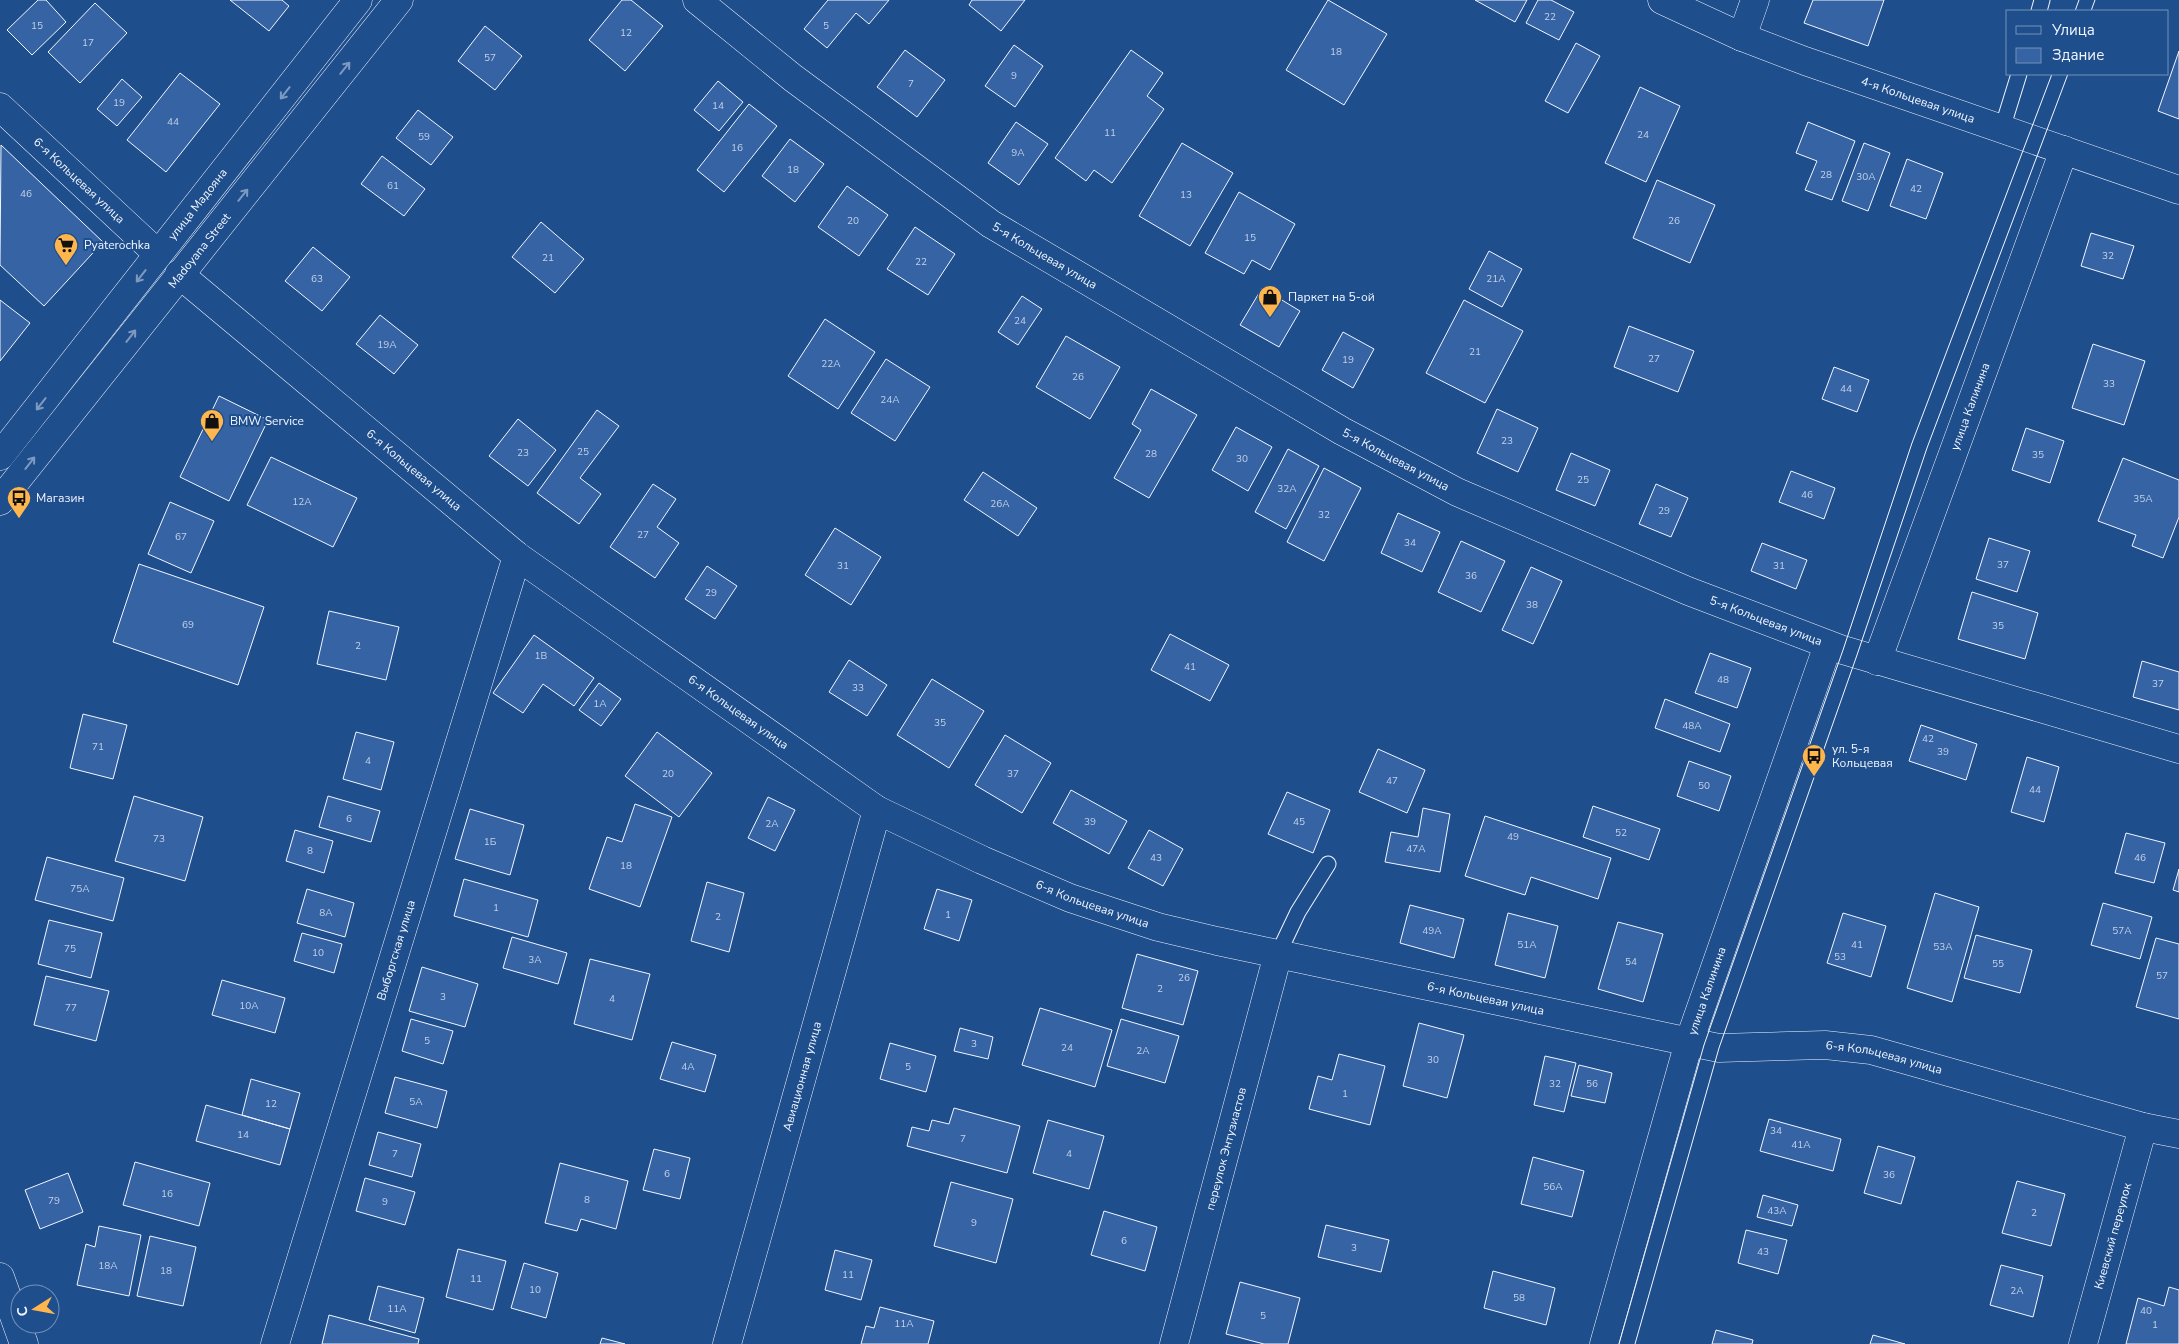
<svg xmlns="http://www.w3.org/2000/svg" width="2179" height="1344" viewBox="0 0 2179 1344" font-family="'Nunito Sans',sans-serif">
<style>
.building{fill:#3563a3;stroke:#f2f6ff}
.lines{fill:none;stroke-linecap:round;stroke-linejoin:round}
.service-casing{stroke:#f2f6ff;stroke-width:17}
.minor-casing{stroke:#f2f6ff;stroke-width:29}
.primary-casing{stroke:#f2f6ff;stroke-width:29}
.service{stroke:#1f4e8c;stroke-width:15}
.minor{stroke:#1f4e8c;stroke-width:28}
.primary{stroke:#1f4e8c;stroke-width:28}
.tram{stroke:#f2f6ff;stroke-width:1}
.oneway{stroke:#7e9ac0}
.labels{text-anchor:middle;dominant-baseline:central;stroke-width:4;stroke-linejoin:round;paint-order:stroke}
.number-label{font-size:10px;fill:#c3d1e8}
.street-label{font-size:12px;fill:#f2f6ff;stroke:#1f4e8c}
.poi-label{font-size:12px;fill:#f2f6ff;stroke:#1f4e8c;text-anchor:start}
</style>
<rect width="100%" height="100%" fill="#1f4e8c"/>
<path class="building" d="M38,0H46L66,22L32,55L7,30Z
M230,0H282L289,6L269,31Z
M622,0H631L663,26L625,71L589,40Z
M828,0H889L869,24L856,13L827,48L804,29Z
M972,0H1025L1001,31L969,5Z
M1328,0L1387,34L1344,105L1286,70Z
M1475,0H1527L1515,22Z
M1538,0H1551L1574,12L1559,40L1526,23Z
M1813,0H1884L1868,46L1804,23Z
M95,3L127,33L80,83L48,52Z
M485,26L522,56L495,90L458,61Z
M1576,43L1600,56L1568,113L1545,101Z
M1014,45L1043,66L1015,107L985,86Z
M905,50L945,80L917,117L877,87Z
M1131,50L1163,73L1147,96L1164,109L1112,183L1094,170L1086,181L1055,158Z
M2179,51V119L2158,111Z
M180,73L220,104L166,172L127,140Z
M122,79L142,97L117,126L97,109Z
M718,81L743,102L719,131L694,110Z
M1640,87L1680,106L1646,182L1605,163Z
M749,104L777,126L724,192L697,170Z
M418,110L453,137L431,165L396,138Z
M1016,122L1048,144L1019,185L988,163Z
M1808,122L1855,141L1832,200L1805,190L1817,161L1796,153Z
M790,139L824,164L795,202L762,176Z
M1182,143L1233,173L1190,246L1139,216Z
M1864,143L1890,153L1868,211L1842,201Z
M1,145L103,242L44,306L0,265Z
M382,156L425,189L404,216L361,184Z
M1907,159L1943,173L1926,219L1890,206Z
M1657,180L1715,205L1690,263L1633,238Z
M847,186L888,215L859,256L818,227Z
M1239,192L1295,224L1270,270L1252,260L1244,274L1205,253Z
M541,222L584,259L555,293L512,257Z
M915,227L955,254L928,295L887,269Z
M2091,233L2134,246L2123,279L2081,266Z
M313,247L350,277L322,311L285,281Z
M1489,251L1522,269L1502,307L1469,289Z
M1262,288L1300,311L1279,347L1240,325Z
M1022,296L1042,309L1018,345L998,332Z
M0,300L30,323L0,361Z
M1464,300L1523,331L1485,403L1426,373Z
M380,315L418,345L394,374L356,344Z
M825,319L875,352L838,409L788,376Z
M1629,326L1694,351L1678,392L1614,367Z
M1343,332L1374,349L1353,388L1322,370Z
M1066,336L1120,367L1090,419L1036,387Z
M2093,344L2145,361L2124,425L2072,408Z
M886,359L930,387L895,441L851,413Z
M1834,367L1869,380L1857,412L1822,399Z
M1151,389L1197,415L1149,498L1114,478L1141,430L1132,424Z
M219,396L268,420L229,501L180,477Z
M1497,409L1538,428L1518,472L1477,453Z
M597,410L619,426L580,478L601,494L579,524L537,493Z
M518,419L556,450L528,486L489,456Z
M1236,427L1272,447L1248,491L1212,470Z
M2026,428L2064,441L2050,483L2012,470Z
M1288,449L1319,466L1286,529L1255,512Z
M1571,453L1610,470L1595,506L1556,490Z
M271,457L357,498L333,547L247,505Z
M2123,458L2179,480V517L2163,558L2132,546L2136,535L2098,521Z
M1324,468L1361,488L1324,561L1287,542Z
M1791,471L1835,488L1824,519L1779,502Z
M983,472L1037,508L1018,536L964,500Z
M653,484L676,499L657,527L679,543L655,578L610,547Z
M1656,484L1688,498L1671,537L1639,524Z
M170,502L214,521L191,573L148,554Z
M1398,513L1440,532L1422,572L1381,553Z
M835,528L881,557L851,605L805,575Z
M1989,538L2030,551L2017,592L1976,579Z
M1461,541L1505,561L1481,612L1438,592Z
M1762,543L1807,560L1796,589L1751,571Z
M139,564L264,607L238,685L113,642Z
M707,566L737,586L715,619L685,599Z
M1531,567L1562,581L1533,644L1502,630Z
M1972,592L2038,613L2025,659L1958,639Z
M329,611L399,627L386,680L317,664Z
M1170,634L1229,665L1210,701L1151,670Z
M534,635L594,678L574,706L543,684L523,713L493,693Z
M1710,653L1751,668L1737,708L1695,693Z
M849,660L887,685L867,716L829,692Z
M2142,661L2179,672V710L2133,697Z
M932,679L984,711L949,768L897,735Z
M599,683L621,699L601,726L579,710Z
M1665,699L1730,724L1720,752L1655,728Z
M83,714L127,725L113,779L70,768Z
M1921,725L1977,744L1966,780L1909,761Z
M356,732L394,742L381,790L343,779Z
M657,732L712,773L679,817L625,776Z
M1005,735L1051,763L1022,813L975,785Z
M1378,749L1425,770L1407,813L1359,792Z
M2027,757L2059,767L2044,822L2011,812Z
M1689,761L1731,776L1719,811L1677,796Z
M1071,790L1127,821L1109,854L1053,823Z
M1287,792L1330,810L1313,853L1268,834Z
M134,796L203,817L185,881L115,861Z
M328,796L380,811L371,842L319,827Z
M768,797L795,810L775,851L748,838Z
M635,804L672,817L640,907L589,889L607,837L622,842Z
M1593,806L1660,829L1649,860L1583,837Z
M1423,808L1450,814L1440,872L1385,862L1391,832L1418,837Z
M470,809L524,825L510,875L455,859Z
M1485,816L1611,858L1598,899L1531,877L1525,895L1465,876Z
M295,830L333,841L324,873L286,861Z
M1149,830L1183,849L1163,886L1128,868Z
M2126,833L2165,843L2154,883L2115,873Z
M47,857L124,878L113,921L35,900Z
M2179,869V892L2173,890Z
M464,879L538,900L528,937L454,916Z
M707,882L744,893L729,952L691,941Z
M307,889L354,903L345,937L297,923Z
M937,889L972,900L959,941L924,929Z
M1935,893L1979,907L1952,1002L1907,988Z
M2103,903L2152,917L2140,959L2091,945Z
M1410,905L1464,919L1454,958L1400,943Z
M1508,913L1558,926L1545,978L1495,965Z
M1843,913L1886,926L1871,977L1827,963Z
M49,920L102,933L91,978L38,964Z
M1618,922L1663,934L1643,1002L1598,989Z
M302,933L342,944L334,973L294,961Z
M1976,935L2032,950L2020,993L1964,978Z
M512,937L567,953L558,984L503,968Z
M2156,938L2179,944V1019L2136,1007Z
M1137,954L1198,971L1183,1025L1122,1008Z
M590,959L650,974L632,1040L574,1024Z
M422,967L478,984L465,1027L409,1011Z
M46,976L109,991L96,1041L34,1025Z
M222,980L285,998L275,1033L212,1015Z
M1040,1008L1112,1030L1095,1087L1022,1065Z
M411,1019L453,1031L443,1064L402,1051Z
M1121,1019L1179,1036L1165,1083L1107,1066Z
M1419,1023L1464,1035L1447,1098L1403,1086Z
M960,1028L993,1037L988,1059L954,1051Z
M672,1042L716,1055L705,1092L660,1079Z
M890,1043L936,1056L926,1092L880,1079Z
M1339,1054L1385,1066L1370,1125L1309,1109L1318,1076L1332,1080Z
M1545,1056L1576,1063L1564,1112L1534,1105Z
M1579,1065L1612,1073L1605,1103L1571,1096Z
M395,1077L447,1091L437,1128L385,1113Z
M251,1079L300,1093L290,1129L242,1115Z
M206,1105L290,1129L280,1165L196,1141Z
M954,1108L1020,1126L1007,1173L907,1146L912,1127L929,1131L932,1120L949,1124Z
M1769,1119L1841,1139L1833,1171L1760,1151Z
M1048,1120L1104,1136L1089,1189L1033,1173Z
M378,1132L421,1144L412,1177L369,1165Z
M1878,1146L1915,1157L1901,1204L1864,1193Z
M654,1149L690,1158L680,1199L643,1190Z
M1533,1157L1584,1171L1572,1217L1521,1204Z
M135,1162L210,1183L199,1226L123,1205Z
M560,1163L628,1181L616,1229L581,1219L577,1231L545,1223Z
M68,1173L83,1212L40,1229L25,1190Z
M365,1178L415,1192L405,1225L356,1211Z
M2017,1181L2065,1194L2051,1246L2002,1233Z
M951,1182L1013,1199L996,1263L934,1246Z
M1763,1195L1798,1205L1792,1226L1757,1217Z
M1104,1211L1157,1227L1145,1271L1091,1255Z
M1326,1225L1389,1240L1381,1272L1318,1257Z
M99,1226L141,1235L129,1296L77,1285L86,1244L95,1247Z
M1746,1230L1787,1240L1778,1274L1738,1263Z
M150,1236L196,1247L183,1306L137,1296Z
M458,1249L506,1261L493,1310L446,1297Z
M835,1250L872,1260L861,1300L825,1290Z
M524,1263L558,1273L546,1318L511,1308Z
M2001,1265L2043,1276L2033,1317L1990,1305Z
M1493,1271L1555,1288L1546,1325L1484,1308Z
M1240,1282L1300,1298L1288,1344H1264L1226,1334Z
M378,1286L424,1298L415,1333L369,1320Z
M2169,1287L2179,1290V1344H2126L2138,1298L2164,1306Z
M880,1307L934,1321L928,1344H861L866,1326L874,1328Z
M329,1315L419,1339L418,1344H322Z
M1716,1330L1753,1340L1752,1344H1712Z
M1873,1335L1905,1344H1870Z
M602,1338L625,1344H600Z"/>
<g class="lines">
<g class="service-casing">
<path id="service" d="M2039,11L2042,0
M2002,129L2019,74
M1278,954L1298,912L1328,864"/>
</g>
<g class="minor-casing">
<g id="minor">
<path id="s1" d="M697,0L793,78L991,224L1342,431L1457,492L1688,591L1843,650L2179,749"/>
<path id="s2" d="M1662,0L1742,37L1805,61L2179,190"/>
<path d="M1742,37L1755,0"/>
<path id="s3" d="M0,107L158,254"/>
<path id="s4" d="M179,274L517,556L877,810L982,860L1070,898L1158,927L1217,941L1704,1045L1719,1048L1825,1045L1871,1050L2143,1127L2179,1134"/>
<path id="s5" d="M1877,661L2064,150"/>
<path d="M0,1277L24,1344"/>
<path id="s6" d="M275,1344L517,556"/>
<path id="s7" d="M727,1344L877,810"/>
<path id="s8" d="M1174,1344L1278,954"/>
<path id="s9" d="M1604,1344L1689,1042L1828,645"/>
<path id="s10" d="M2083,1344L2143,1127"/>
</g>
</g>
<g class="primary-casing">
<g id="primary">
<path id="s11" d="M0,456L358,0"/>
<path id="s12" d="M0,501L399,0"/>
</g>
</g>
<use href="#service" class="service"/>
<use href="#minor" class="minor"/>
<use href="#primary" class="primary"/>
<path class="tram" d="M2075,11L2079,0
M2091,11L2095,0
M1619,1344L1704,1045L1843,650L1912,443L2052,74
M1635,1344L1719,1048L1857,655L1927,448L2068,74"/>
</g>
<defs><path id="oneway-shaft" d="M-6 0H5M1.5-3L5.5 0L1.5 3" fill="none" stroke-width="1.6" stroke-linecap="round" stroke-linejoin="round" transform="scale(1.25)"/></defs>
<g class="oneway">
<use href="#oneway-shaft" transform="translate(345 68) rotate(-51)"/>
<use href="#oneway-shaft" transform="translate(285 93) rotate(128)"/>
<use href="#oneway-shaft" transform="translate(243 195) rotate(-51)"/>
<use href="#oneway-shaft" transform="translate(141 276) rotate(128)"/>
<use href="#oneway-shaft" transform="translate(131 336) rotate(-52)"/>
<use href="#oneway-shaft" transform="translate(41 404) rotate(128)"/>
<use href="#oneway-shaft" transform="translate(30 463) rotate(-52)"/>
</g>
<defs>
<g id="supermarket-pin" transform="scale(1.25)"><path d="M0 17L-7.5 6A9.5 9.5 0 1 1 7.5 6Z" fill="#ffb74d" stroke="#1f4e8c"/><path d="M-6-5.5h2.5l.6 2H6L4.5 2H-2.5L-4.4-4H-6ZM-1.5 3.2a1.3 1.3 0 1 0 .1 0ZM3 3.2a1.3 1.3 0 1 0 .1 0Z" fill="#111"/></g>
<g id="shop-pin" transform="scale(1.25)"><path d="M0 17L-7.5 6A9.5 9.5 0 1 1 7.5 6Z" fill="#ffb74d" stroke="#1f4e8c"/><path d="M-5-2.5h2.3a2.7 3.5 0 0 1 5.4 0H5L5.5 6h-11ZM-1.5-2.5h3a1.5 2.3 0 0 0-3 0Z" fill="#111"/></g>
<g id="bus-pin" transform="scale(1.25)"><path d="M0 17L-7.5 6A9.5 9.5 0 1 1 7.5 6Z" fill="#ffb74d" stroke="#1f4e8c"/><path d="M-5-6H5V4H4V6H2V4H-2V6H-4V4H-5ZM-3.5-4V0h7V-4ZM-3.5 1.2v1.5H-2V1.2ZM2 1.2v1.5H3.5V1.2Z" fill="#111"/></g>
</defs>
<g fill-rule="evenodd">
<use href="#supermarket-pin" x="66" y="245"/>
<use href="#shop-pin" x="1270" y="297"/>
<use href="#shop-pin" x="212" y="421"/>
<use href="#bus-pin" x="19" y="498"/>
<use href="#bus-pin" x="1814" y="756"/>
</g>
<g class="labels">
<g class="number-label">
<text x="1550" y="17">22</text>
<text x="37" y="26">15</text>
<text x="826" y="26">5</text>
<text x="626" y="33">12</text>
<text x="88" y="43">17</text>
<text x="1336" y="52">18</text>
<text x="490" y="58">57</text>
<text x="1014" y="76">9</text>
<text x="911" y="84">7</text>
<text x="119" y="103">19</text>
<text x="718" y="106">14</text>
<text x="173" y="122">44</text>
<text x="1110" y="133">11</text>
<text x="1643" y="135">24</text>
<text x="424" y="137">59</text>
<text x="737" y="148">16</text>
<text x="1018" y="153">9А</text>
<text x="793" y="170">18</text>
<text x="1826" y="175">28</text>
<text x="1866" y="177">30А</text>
<text x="393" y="186">61</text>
<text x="1916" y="189">42</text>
<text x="26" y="194">46</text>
<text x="1186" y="195">13</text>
<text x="853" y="221">20</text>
<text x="1674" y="221">26</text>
<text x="1250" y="238">15</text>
<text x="2108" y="256">32</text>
<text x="548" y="258">21</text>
<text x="921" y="262">22</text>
<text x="317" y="279">63</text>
<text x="1496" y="279">21А</text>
<text x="1020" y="321">24</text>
<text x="387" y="345">19А</text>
<text x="1475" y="352">21</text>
<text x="1654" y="359">27</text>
<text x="1348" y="360">19</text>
<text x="831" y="364">22А</text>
<text x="1078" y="377">26</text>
<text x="2109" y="384">33</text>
<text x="1846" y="389">44</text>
<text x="890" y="400">24А</text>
<text x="1507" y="441">23</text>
<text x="583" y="452">25</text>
<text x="523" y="453">23</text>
<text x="1151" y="454">28</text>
<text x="2038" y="455">35</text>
<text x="1242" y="459">30</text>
<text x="1583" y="480">25</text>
<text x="1287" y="489">32А</text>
<text x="1807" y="495">46</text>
<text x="2143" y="499">35А</text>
<text x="302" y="502">12А</text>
<text x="1000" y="504">26А</text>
<text x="1664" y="511">29</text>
<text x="1324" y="515">32</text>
<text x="643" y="535">27</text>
<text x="181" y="537">67</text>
<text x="1410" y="543">34</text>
<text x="2003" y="565">37</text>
<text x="843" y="566">31</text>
<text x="1779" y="566">31</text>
<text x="1471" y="576">36</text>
<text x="711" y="593">29</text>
<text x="1532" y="605">38</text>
<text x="188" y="625">69</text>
<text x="1998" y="626">35</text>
<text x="358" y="646">2</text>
<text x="541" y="656">1В</text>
<text x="1190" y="667">41</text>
<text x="1723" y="680">48</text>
<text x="2158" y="684">37</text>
<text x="858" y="688">33</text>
<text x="600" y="704">1А</text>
<text x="940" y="723">35</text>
<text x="1692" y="726">48А</text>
<text x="1928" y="739">42</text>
<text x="98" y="747">71</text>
<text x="1943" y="752">39</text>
<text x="368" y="761">4</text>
<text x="668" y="774">20</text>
<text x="1013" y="774">37</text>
<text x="1392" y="781">47</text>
<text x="1704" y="786">50</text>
<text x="2035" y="790">44</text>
<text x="349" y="819">6</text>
<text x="1090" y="822">39</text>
<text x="1299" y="822">45</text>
<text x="772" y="824">2А</text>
<text x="1621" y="833">52</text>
<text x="1513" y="837">49</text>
<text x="159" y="839">73</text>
<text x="490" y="842">1Б</text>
<text x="1416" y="849">47А</text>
<text x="310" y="851">8</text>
<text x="1156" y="858">43</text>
<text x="2140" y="858">46</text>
<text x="626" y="866">18</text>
<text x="80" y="889">75А</text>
<text x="496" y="908">1</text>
<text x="326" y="913">8А</text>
<text x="948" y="915">1</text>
<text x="718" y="917">2</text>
<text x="1432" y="931">49А</text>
<text x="2122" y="931">57А</text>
<text x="1527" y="945">51А</text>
<text x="1857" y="945">41</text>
<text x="1943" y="947">53А</text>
<text x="70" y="949">75</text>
<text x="318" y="953">10</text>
<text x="1840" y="957">53</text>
<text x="535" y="960">3А</text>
<text x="1631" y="962">54</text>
<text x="1998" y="964">55</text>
<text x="2162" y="976">57</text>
<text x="1184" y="978">26</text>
<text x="1160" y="989">2</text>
<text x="443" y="997">3</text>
<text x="612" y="999">4</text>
<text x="249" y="1006">10А</text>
<text x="71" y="1008">77</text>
<text x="427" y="1041">5</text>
<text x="974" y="1044">3</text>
<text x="1067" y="1048">24</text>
<text x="1143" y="1051">2А</text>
<text x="1433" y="1060">30</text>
<text x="688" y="1067">4А</text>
<text x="908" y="1067">5</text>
<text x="1555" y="1084">32</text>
<text x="1592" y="1084">56</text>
<text x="1345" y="1094">1</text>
<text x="416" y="1102">5А</text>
<text x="271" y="1104">12</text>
<text x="1776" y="1131">34</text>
<text x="243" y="1135">14</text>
<text x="963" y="1139">7</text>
<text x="1801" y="1145">41А</text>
<text x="395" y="1154">7</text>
<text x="1069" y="1154">4</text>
<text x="667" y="1174">6</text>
<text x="1889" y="1175">36</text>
<text x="1553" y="1187">56А</text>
<text x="167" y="1194">16</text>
<text x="587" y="1200">8</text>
<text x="54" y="1201">79</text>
<text x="385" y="1202">9</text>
<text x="1777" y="1211">43А</text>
<text x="2034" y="1213">2</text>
<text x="974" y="1223">9</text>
<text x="1124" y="1241">6</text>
<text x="1354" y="1248">3</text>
<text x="1763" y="1252">43</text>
<text x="108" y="1266">18А</text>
<text x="166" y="1271">18</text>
<text x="848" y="1275">11</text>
<text x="476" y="1279">11</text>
<text x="535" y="1290">10</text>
<text x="2017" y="1291">2А</text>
<text x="1519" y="1298">58</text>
<text x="397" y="1309">11А</text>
<text x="2146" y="1311">40</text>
<text x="1263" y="1316">5</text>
<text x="904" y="1324">11А</text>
<text x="2155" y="1325">1</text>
</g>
<g class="street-label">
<text stroke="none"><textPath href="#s2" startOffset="275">4-я Кольцевая улица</textPath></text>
<text stroke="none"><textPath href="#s3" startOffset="108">6-я Кольцевая улица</textPath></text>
<text stroke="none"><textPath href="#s11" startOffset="320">улица Мадояна</textPath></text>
<text stroke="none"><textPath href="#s12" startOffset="320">Madoyana Street</textPath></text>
<text stroke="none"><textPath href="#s1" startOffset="432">5-я Кольцевая улица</textPath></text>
<text stroke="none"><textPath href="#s5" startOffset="271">улица Калинина</textPath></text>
<text stroke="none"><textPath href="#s1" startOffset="838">5-я Кольцевая улица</textPath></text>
<text stroke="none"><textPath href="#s4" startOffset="306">6-я Кольцевая улица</textPath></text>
<text stroke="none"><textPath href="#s1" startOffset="1242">5-я Кольцевая улица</textPath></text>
<text stroke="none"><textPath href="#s4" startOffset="711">6-я Кольцевая улица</textPath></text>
<text stroke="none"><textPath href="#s4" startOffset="1116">6-я Кольцевая улица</textPath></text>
<text stroke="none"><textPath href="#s6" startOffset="412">Выборгская улица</textPath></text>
<text stroke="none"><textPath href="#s9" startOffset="368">улица Калинина</textPath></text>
<text stroke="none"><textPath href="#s4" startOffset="1521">6-я Кольцевая улица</textPath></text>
<text stroke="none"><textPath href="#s4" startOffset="1926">6-я Кольцевая улица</textPath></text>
<text stroke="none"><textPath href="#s7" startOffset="278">Авиационная улица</textPath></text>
<text stroke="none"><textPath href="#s8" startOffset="202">переулок Энтузиастов</textPath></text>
<text stroke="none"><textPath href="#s10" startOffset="112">Киевский переулок</textPath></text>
</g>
<g class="poi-label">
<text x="84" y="245">Pyaterochka</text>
<text x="1288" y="297">Паркет на 5-ой</text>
<text x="230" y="421">BMW Service</text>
<text x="36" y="498">Магазин</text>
<text x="1832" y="749">ул. 5-я<tspan x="1832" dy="14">Кольцевая</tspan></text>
</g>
</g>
<rect x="2006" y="10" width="162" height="65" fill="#1f4e8c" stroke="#7391ba"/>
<rect x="2016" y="26" width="25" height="8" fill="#1f4e8c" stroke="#7391ba"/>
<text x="2052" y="35" font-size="15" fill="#f2f6ff">Улица</text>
<rect x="2016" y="48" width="25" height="15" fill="#3563a3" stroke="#7391ba"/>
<text x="2052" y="60" font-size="15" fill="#f2f6ff">Здание</text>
<g transform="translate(35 1309) rotate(259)"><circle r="24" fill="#1f4e8c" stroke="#7391ba"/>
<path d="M0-4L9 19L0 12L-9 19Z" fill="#ffb74d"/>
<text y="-8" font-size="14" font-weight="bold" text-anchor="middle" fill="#f2f6ff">С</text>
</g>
</svg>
